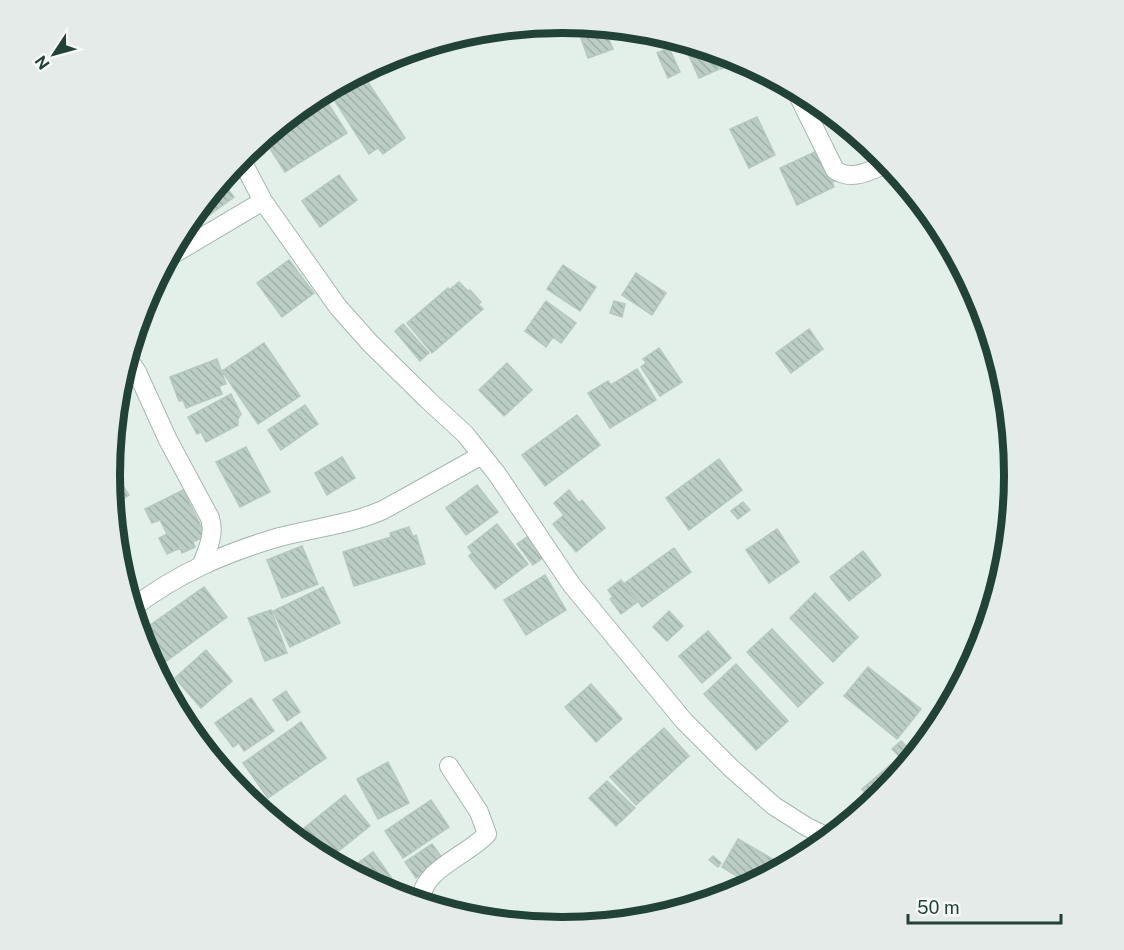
<svg xmlns="http://www.w3.org/2000/svg" width="1124" height="950" viewBox="0 0 1124 950" font-family="'Public Sans',sans-serif">
<style>
.building{fill:url(#building-back-hatch);stroke:#b5c9bf;stroke-width:1.5}
.lines{fill:none;stroke-linecap:round;stroke-linejoin:round}
.street-casing{stroke:#a5b8b0;stroke-width:20}
.street{stroke:#fff;stroke-width:18}
.rim{fill:none;stroke:#214237;stroke-width:8}
</style>
<defs>
<pattern id="building-back-hatch" width="6" height="6" patternUnits="userSpaceOnUse" patternTransform="scale(1.5)"><rect width="6" height="6" fill="#bbcdc4"/><path d="M-1 5l2 2M0 0l6 6M5-1l2 2" fill="none" stroke="#a0b1a9"/></pattern>
</defs>
<rect width="100%" height="100%" fill="#e3efe9"/>
<path class="building" d="M576,24L599,26L602,32L605,30L613,49L588,58Z
M695,45L710,49L719,69L699,78L686,49Z
M669,48L680,72L668,78L657,53Z
M714,51L735,57L742,60L721,69Z
M361,72L405,138L383,154L378,148L369,154L329,92Z
M322,94L347,133L285,172L263,138L295,111Z
M757,117L775,155L749,168L730,129Z
M817,151L836,181L832,182L834,187L797,205L780,168Z
M339,175L357,200L320,227L302,201Z
M221,180L234,197L190,229L186,223Z
M907,186L938,224L947,240L939,245L901,191Z
M289,260L314,293L282,317L257,283Z
M563,265L596,287L580,311L547,289Z
M636,273L666,293L652,315L622,295Z
M459,282L468,291L470,290L481,302L478,304L483,309L432,353L407,323L448,288L449,290Z
M546,301L576,323L561,343L553,337L546,347L525,331Z
M614,301L625,304L622,317L610,313Z
M403,324L429,353L420,361L395,331Z
M809,329L823,349L791,373L776,353Z
M264,343L300,396L258,424L222,371Z
M659,348L682,382L660,396L641,367L646,363L643,359Z
M217,359L226,384L219,386L222,394L186,408L183,400L179,401L170,377Z
M507,363L532,390L504,416L479,390Z
M637,369L656,400L610,428L588,393L608,381L611,385Z
M231,394L241,414L238,419V425L206,442L201,432L197,434L188,417Z
M305,405L318,424L281,450L268,430Z
M577,415L600,445L545,486L522,455Z
M246,447L270,492L240,507L216,462Z
M342,457L355,478L327,495L315,473Z
M719,459L742,490L689,530L666,498Z
M110,466L129,495L113,506L110,475Z
M477,485L498,512L466,535L446,508Z
M183,490L206,536L193,542L195,547L182,553L180,548L167,554L159,538L167,534L160,520L152,523L145,509Z
M569,490L579,503L582,500L605,528L576,552L553,524L564,515L554,503Z
M743,502L750,510L738,519L731,511Z
M497,524L528,564L495,589L469,556L472,553L468,547Z
M409,527L413,537L416,535L425,564L354,586L343,552L391,537L390,533Z
M777,529L799,562L769,583L746,550Z
M530,535L545,556L533,565L517,544Z
M302,546L318,584L282,598L267,560Z
M674,548L691,572L642,607L625,583Z
M863,551L881,575L849,601L830,577Z
M545,575L566,610L526,635L504,600Z
M621,580L637,602L621,614L610,599L613,597L608,590Z
M204,587L227,617L161,665L139,633Z
M323,587L340,623L290,647L273,611Z
M815,593L858,637L833,662L790,618Z
M271,610L287,653L265,661L248,618Z
M669,611L683,626L667,641L653,627Z
M772,629L823,683L798,707L747,652Z
M708,631L731,658L702,683L679,656Z
M206,650L232,681L201,708L175,678Z
M736,664L788,721L756,750L704,694Z
M868,667L921,709L897,739L844,696Z
M591,684L622,719L596,742L565,707Z
M286,691L300,712L287,721L273,700Z
M251,698L274,731L244,751L239,743L233,747L215,723Z
M301,722L326,758L268,798L243,763Z
M664,728L689,756L636,805L610,777Z
M901,741L908,748L899,756L892,749Z
M896,760L904,768L882,795L874,802L862,789Z
M388,762L409,803L378,819L357,779Z
M607,781L635,808L616,826L589,798Z
M345,795L370,826L327,860L310,851L293,837Z
M431,800L449,827L403,858L385,831Z
M738,839L776,861L767,876L751,885L722,867Z
M432,844L443,859L416,878L405,862Z
M373,852L396,884L386,892L347,871Z
M713,856L721,863L718,867L709,860Z"/>
<g class="lines">
<g class="street-casing">
<path id="street" d="M795,89L835,170C853,182 870,170 889,163
M240,157L263,201L338,307L370,343L428,400L465,434L497,474L571,584L684,721L731,768L774,806L807,827L830,838
M167,258L263,201
M127,357L137,372L168,440L210,518C215,534 208,548 202,564
M132,608C179,573 220,555 276,538C312,528 349,525 383,510L482,455
M422,903C417,871 469,855 487,834L479,812L449,766"/>
</g>
<use href="#street" class="street"/>
</g>
<path d="M0 0H1124V950H0ZM120 475a442 442 0 1 1 884 0a442 442 0 1 1-884 0Z" fill="#e4ebe8" fill-rule="evenodd"/>
<path class="rim" d="M120 475a442 442 0 1 1 884 0a442 442 0 1 1-884 0Z"/>
<g transform="translate(54 54) rotate(234)" stroke="#f5faf7" stroke-width="4.5" paint-order="stroke">
<path d="M0-4.5L10 22L0 15L-10 22Z" fill="#214237"/>
<text y="-9" font-size="16" font-weight="bold" text-anchor="middle" fill="#214237">N</text>
</g>
<path d="M908 914v9h153v-9" fill="none" stroke="#214237" stroke-width="3"/>
<text x="917" y="914" font-size="18" fill="#214237" stroke="#f5faf7" stroke-width="4.5" paint-order="stroke">50 m</text>
</svg>
